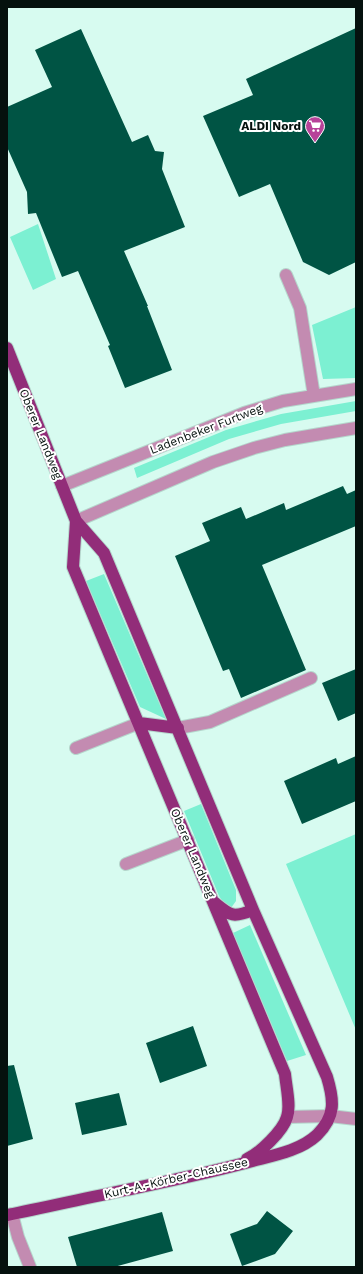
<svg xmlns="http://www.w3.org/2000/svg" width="363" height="1274" viewBox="0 0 363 1274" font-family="'Work Sans',sans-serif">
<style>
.green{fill:#7cf0d2}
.building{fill:#005444}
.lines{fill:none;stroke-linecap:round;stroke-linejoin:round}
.minor-casing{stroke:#b5d6cc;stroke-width:14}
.major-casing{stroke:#b5d6cc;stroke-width:14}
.minor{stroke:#c38bb1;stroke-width:12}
.major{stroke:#922d79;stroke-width:12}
.labels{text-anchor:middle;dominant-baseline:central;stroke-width:4;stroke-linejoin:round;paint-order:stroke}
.poi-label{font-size:12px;font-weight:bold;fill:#05110e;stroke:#fff;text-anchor:end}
.street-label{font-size:12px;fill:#05110e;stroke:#fff}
</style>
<rect width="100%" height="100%" fill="#d7fbf0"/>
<path class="green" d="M38,224L56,279L33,290L10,237Z
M356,307V378L323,379L312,325Z
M356,401V411L281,424L229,439L137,478L134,468L226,430L281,414Z
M104,574L166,719L140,707L86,581Z
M201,804L236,890V901L231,908L225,905L219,896L184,811Z
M356,834V1030L286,864Z
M250,925L306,1055L287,1061L233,933Z"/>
<path class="building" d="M356,28V262L329,275L303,262L270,184L239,197L203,116L253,95L246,79Z
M81,29L132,142L148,135L155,151L164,152L162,169L185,227L124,251L148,306H147L172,370L125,388L108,346L110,345L78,271L62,277L36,213L28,214L27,192L7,147V107L52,87L35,50Z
M343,486L347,494L356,490V526L262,565L306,670L241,698L229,669L223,671L175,556L210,541L202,523L241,507L246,519L284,503L286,510Z
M356,669V713L338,721L322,683Z
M356,756V801L302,824L284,781L336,758L338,764Z
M193,1026L207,1066L160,1083L146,1043Z
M14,1065L33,1139L7,1146V1066Z
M119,1093L127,1125L82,1135L75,1103Z
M267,1211L293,1231L275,1254L242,1266L230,1234L257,1224Z
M162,1212L173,1251L114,1267H77L68,1237Z"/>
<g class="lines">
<g class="minor-casing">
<path id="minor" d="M286,275L300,308L314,396
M62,486L244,413L283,401L356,389
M76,521L213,462L254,448L285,440L356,428
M178,728L210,722L311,678
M76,748L139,723
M126,864L188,840
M287,1117L330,1116L356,1119
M12,1214L18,1237L30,1267"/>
</g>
<g class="major-casing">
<path id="major" d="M7,348L76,521L104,553L253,910L327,1077C334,1100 336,1116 317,1135C301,1150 276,1155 256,1160C213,1172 169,1181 126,1190C86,1198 47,1207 7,1215
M76,521L73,567L285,1074C286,1086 291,1106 287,1117C283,1131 260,1153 247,1159
M139,723L178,728
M215,903C231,916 233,918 253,910"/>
</g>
<use href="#minor" class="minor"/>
<use href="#major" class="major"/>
</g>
<defs>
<g id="supermarket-pin" transform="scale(1)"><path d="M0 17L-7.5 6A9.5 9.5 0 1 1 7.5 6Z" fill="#b74299" stroke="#fff"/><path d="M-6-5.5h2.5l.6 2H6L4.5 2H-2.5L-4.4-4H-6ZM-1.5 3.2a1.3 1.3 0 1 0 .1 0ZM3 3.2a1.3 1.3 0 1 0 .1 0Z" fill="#fff"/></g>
</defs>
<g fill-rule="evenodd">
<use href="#supermarket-pin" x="315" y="126"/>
</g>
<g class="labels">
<g class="poi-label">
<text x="301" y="126">ALDI Nord</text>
</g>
<g class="street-label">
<text transform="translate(206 429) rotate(-21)">Ladenbeker Furtweg</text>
<text transform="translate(41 434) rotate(68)">Oberer Landweg</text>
<text transform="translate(193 853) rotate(67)">Oberer Landweg</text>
<text transform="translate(176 1178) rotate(-13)">Kurt-A.-Körber-Chaussee</text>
</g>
</g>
<rect width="363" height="1274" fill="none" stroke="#05110e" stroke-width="16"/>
</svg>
